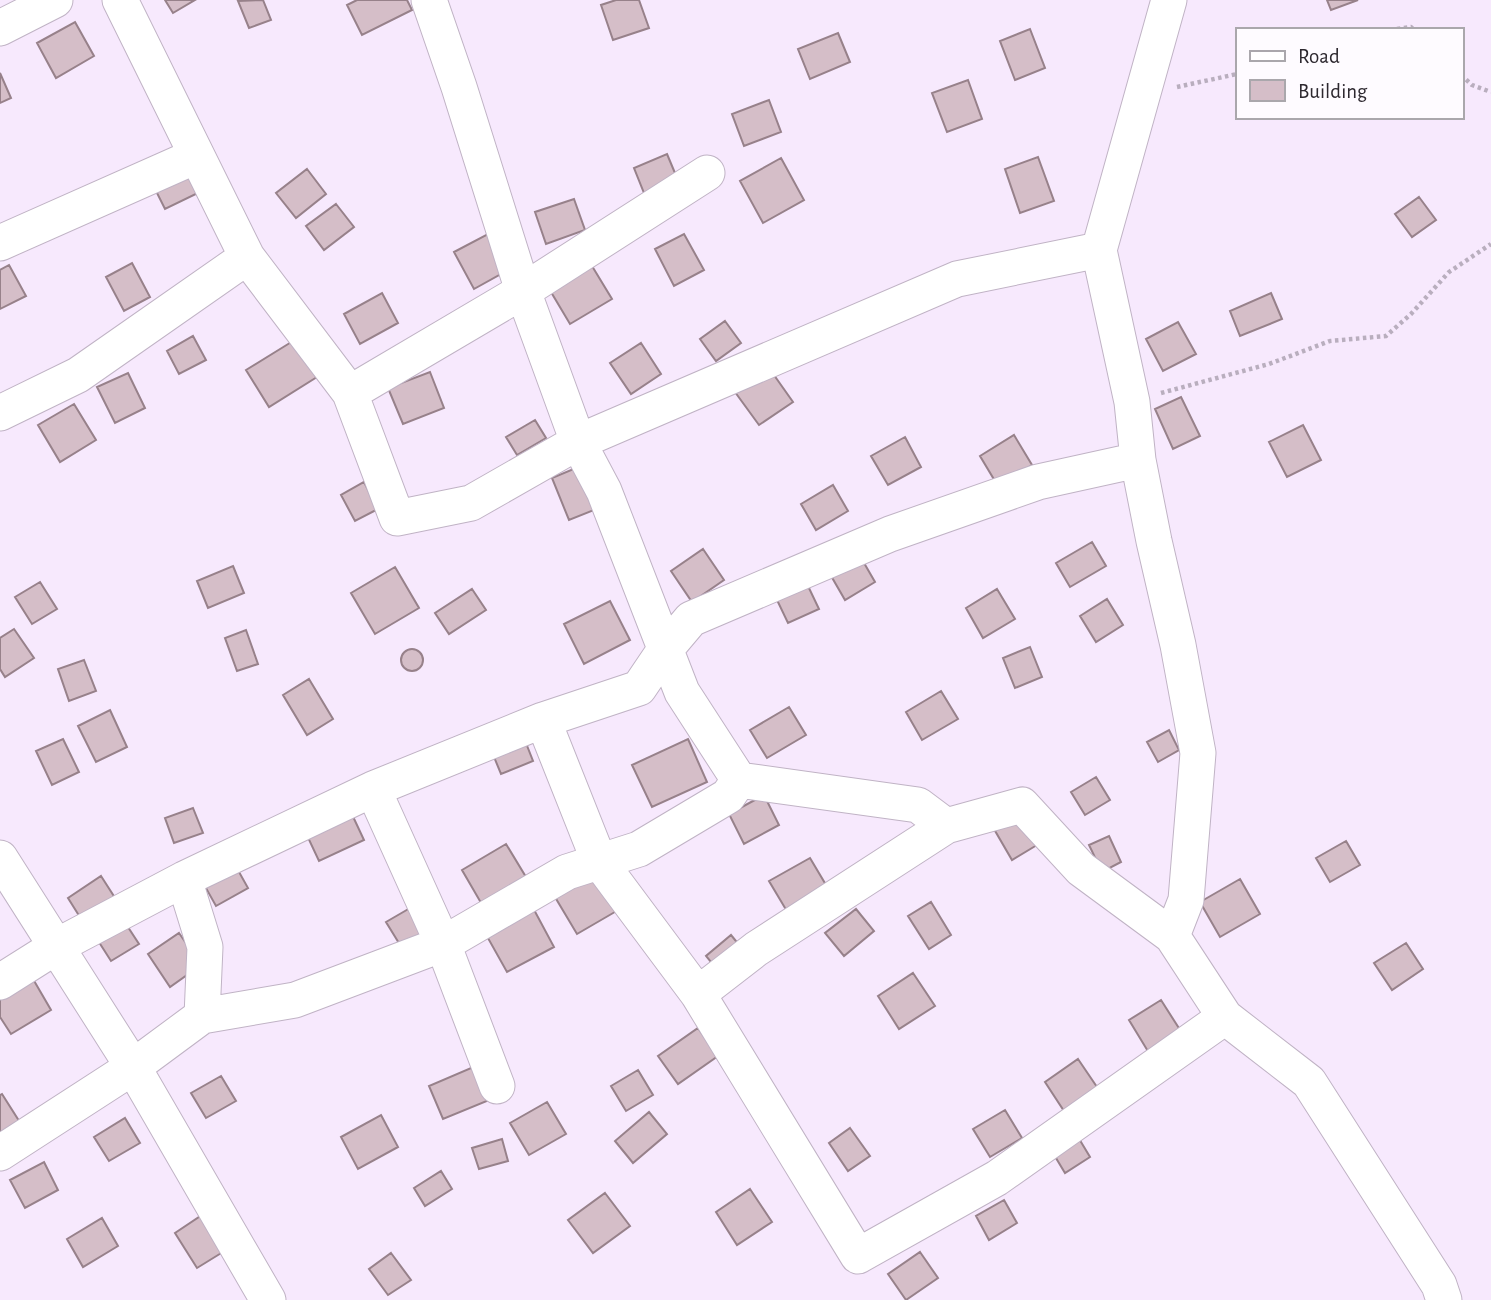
<svg xmlns="http://www.w3.org/2000/svg" width="1491" height="1300" viewBox="0 0 1491 1300" font-family="'Alegreya Sans',sans-serif">
<style>
.building{fill:#d5bec8;stroke:#97818a;stroke-width:2}
.lines{fill:none;stroke-linecap:round;stroke-linejoin:round}
.minor-casing{stroke:#c0b3c5;stroke-width:37}
.path{stroke:#b9aebe;stroke-width:4.5;stroke-dasharray:3.5 3.5;stroke-linecap:butt}
.minor{stroke:#fff;stroke-width:35}
</style>
<rect width="100%" height="100%" fill="#f7e9fd"/>
<path class="building" d="M165,0H195L173,13Z
M263,0L271,20L249,28L238,1Z
M357,0H407L412,10L362,35L347,5Z
M616,0H639L649,28L613,40L601,5Z
M1327,0H1358L1331,10Z
M75,22L94,56L56,78L37,43Z
M1030,29L1045,68L1015,80L1000,41Z
M838,33L850,62L810,79L798,49Z
M0,73L11,98L0,103Z
M968,80L982,119L947,132L932,93Z
M769,100L781,132L744,146L732,114Z
M667,154L680,185L646,198L634,168Z
M1038,157L1054,201L1020,213L1005,169Z
M781,158L804,200L763,223L740,181Z
M189,165L202,191L165,209L152,183Z
M307,169L326,194L296,218L276,193Z
M1419,197L1436,220L1412,237L1395,214Z
M574,199L585,230L546,244L535,212Z
M336,204L354,227L324,250L306,226Z
M488,234L508,270L474,289L454,252Z
M684,234L704,270L674,286L655,249Z
M132,263L150,297L124,311L106,277Z
M9,265L26,296L0,309V270Z
M592,266L612,299L570,324L551,292Z
M382,293L398,323L360,344L344,314Z
M1271,293L1282,319L1240,336L1230,311Z
M725,321L741,343L716,361L700,339Z
M1178,322L1196,354L1163,371L1146,339Z
M193,336L206,360L179,374L167,351Z
M293,341L317,377L269,407L246,370Z
M641,343L661,374L631,394L610,363Z
M769,368L793,402L759,425L735,392Z
M430,372L444,408L403,424L388,388Z
M128,373L145,408L115,423L97,387Z
M1181,397L1200,436L1173,449L1155,409Z
M74,404L96,440L60,462L38,425Z
M535,420L546,438L517,455L506,437Z
M1303,425L1321,460L1287,477L1269,442Z
M1014,435L1032,465L998,486L980,456Z
M905,437L921,467L888,485L871,456Z
M583,465L599,508L569,520L552,478Z
M364,482L378,509L355,521L341,495Z
M833,485L848,511L816,530L801,504Z
M1092,542L1106,566L1070,587L1056,563Z
M703,549L724,580L692,602L671,571Z
M860,556L875,582L845,600L830,574Z
M233,566L244,593L208,608L197,581Z
M395,567L419,608L375,634L351,593Z
M40,582L57,609L32,624L15,597Z
M808,586L819,609L788,623L777,600Z
M472,589L486,610L449,634L435,613Z
M997,589L1015,619L983,638L966,608Z
M1107,599L1123,625L1096,642L1080,616Z
M610,601L630,640L584,664L564,624Z
M14,629L34,658L5,677L0,669V638Z
M246,630L258,664L237,671L225,638Z
M1030,647L1042,677L1015,688L1003,658Z
M401 660a11 11 0 1 1 22 0a11 11 0 1 1-22 0Z
M84,660L96,691L69,701L58,669Z
M309,679L333,719L307,735L283,695Z
M941,691L958,719L922,740L906,712Z
M789,707L806,735L767,758L750,730Z
M110,710L127,747L96,762L78,726Z
M1169,730L1179,750L1158,762L1147,742Z
M524,738L533,761L501,774L492,752Z
M63,739L79,772L52,785L36,751Z
M688,739L707,782L652,807L632,765Z
M1096,777L1110,800L1085,815L1071,792Z
M764,795L779,825L744,844L729,814Z
M193,808L203,833L174,843L165,818Z
M349,808L364,840L319,861L304,829Z
M1025,811L1042,842L1012,860L994,829Z
M1109,836L1121,862L1102,872L1089,845Z
M1346,841L1360,865L1330,882L1316,858Z
M506,844L529,882L484,908L462,870Z
M810,858L829,890L788,913L769,881Z
M234,863L248,888L216,906L202,881Z
M598,871L620,909L577,934L555,897Z
M101,876L117,901L83,922L68,898Z
M1240,879L1260,914L1220,937L1200,902Z
M931,902L951,935L929,949L908,916Z
M417,904L435,935L405,953L386,922Z
M532,906L554,947L507,972L484,931Z
M856,909L874,931L844,956L825,933Z
M124,921L139,944L111,961L97,939Z
M179,933L201,965L170,987L148,954Z
M731,935L745,952L720,973L706,956Z
M1406,943L1423,969L1392,990L1374,963Z
M913,973L935,1006L899,1029L878,996Z
M33,979L51,1010L11,1034L0,1017V999Z
M1161,1000L1182,1033L1149,1053L1129,1020Z
M698,1028L718,1056L678,1084L658,1056Z
M1078,1059L1097,1087L1064,1111L1045,1082Z
M485,1062L499,1096L443,1119L429,1086Z
M638,1070L653,1095L626,1111L611,1086Z
M221,1076L236,1101L206,1118L191,1093Z
M2,1094L21,1124L0,1137V1095Z
M547,1102L566,1134L529,1155L510,1123Z
M1005,1110L1022,1138L990,1157L973,1129Z
M649,1112L667,1134L633,1163L615,1141Z
M381,1115L398,1147L358,1169L341,1137Z
M125,1118L140,1143L109,1161L94,1137Z
M850,1128L870,1156L848,1171L829,1143Z
M1078,1137L1090,1157L1065,1173L1053,1153Z
M502,1139L508,1161L479,1169L472,1148Z
M44,1162L58,1190L25,1208L10,1180Z
M441,1171L452,1189L425,1206L414,1188Z
M750,1189L772,1222L737,1245L716,1212Z
M605,1193L630,1226L593,1253L568,1220Z
M1004,1200L1017,1223L989,1240L976,1216Z
M208,1211L231,1247L197,1268L175,1233Z
M102,1218L118,1246L83,1267L67,1239Z
M920,1252L938,1278L906,1300L888,1274Z
M391,1253L411,1280L388,1295L369,1269Z"/>
<g class="lines">
<g class="minor-casing">
<path id="minor" d="M120,0L247,257L350,393L397,518L471,503L578,442L957,279L1099,250
M429,0L459,87L523,291L578,442L604,491L682,692L739,780L918,805L946,826
M1169,0L1099,250L1132,402L1138,460L1154,541L1178,645L1198,753L1186,900L1172,936
M0,28L55,0
M0,243L196,156
M350,393L523,291L707,173
M0,413L78,375L247,257
M543,720L599,861L698,994L858,1256L997,1178L1225,1017
M373,789L443,944L497,1086
M0,858L133,1067L268,1300
M184,879L205,947L202,1016
M0,982L57,946L184,879L373,789L543,720L639,688L664,651L691,619L890,534L1038,482L1138,460
M698,994L756,949L946,826L1022,805L1081,869L1172,936L1225,1017L1309,1082L1439,1285L1444,1300
M0,1153L133,1067L202,1016L295,1000L443,944L567,872L639,849L728,796L739,780"/>
</g>
<path class="path" d="M1390,30L1411,27L1414,30
M1461,75L1472,85L1491,92
M1177,87L1237,74
M1161,393L1269,364L1330,341L1386,336L1411,314L1449,272L1491,244"/>
<use href="#minor" class="minor"/>
</g>
<rect x="1236" y="28" width="228" height="91" fill="#fefbff" stroke="#aaa7ac" stroke-width="2"/>
<rect x="1250" y="51" width="35" height="10" fill="#ffffff" stroke="#aaa7ac" stroke-width="2"/>
<text x="1298" y="63" font-size="21" fill="#2d282f">Road</text>
<rect x="1250" y="80" width="35" height="21" fill="#d5bec8" stroke="#aaa7ac" stroke-width="2"/>
<text x="1298" y="98" font-size="21" fill="#2d282f">Building</text>
</svg>
